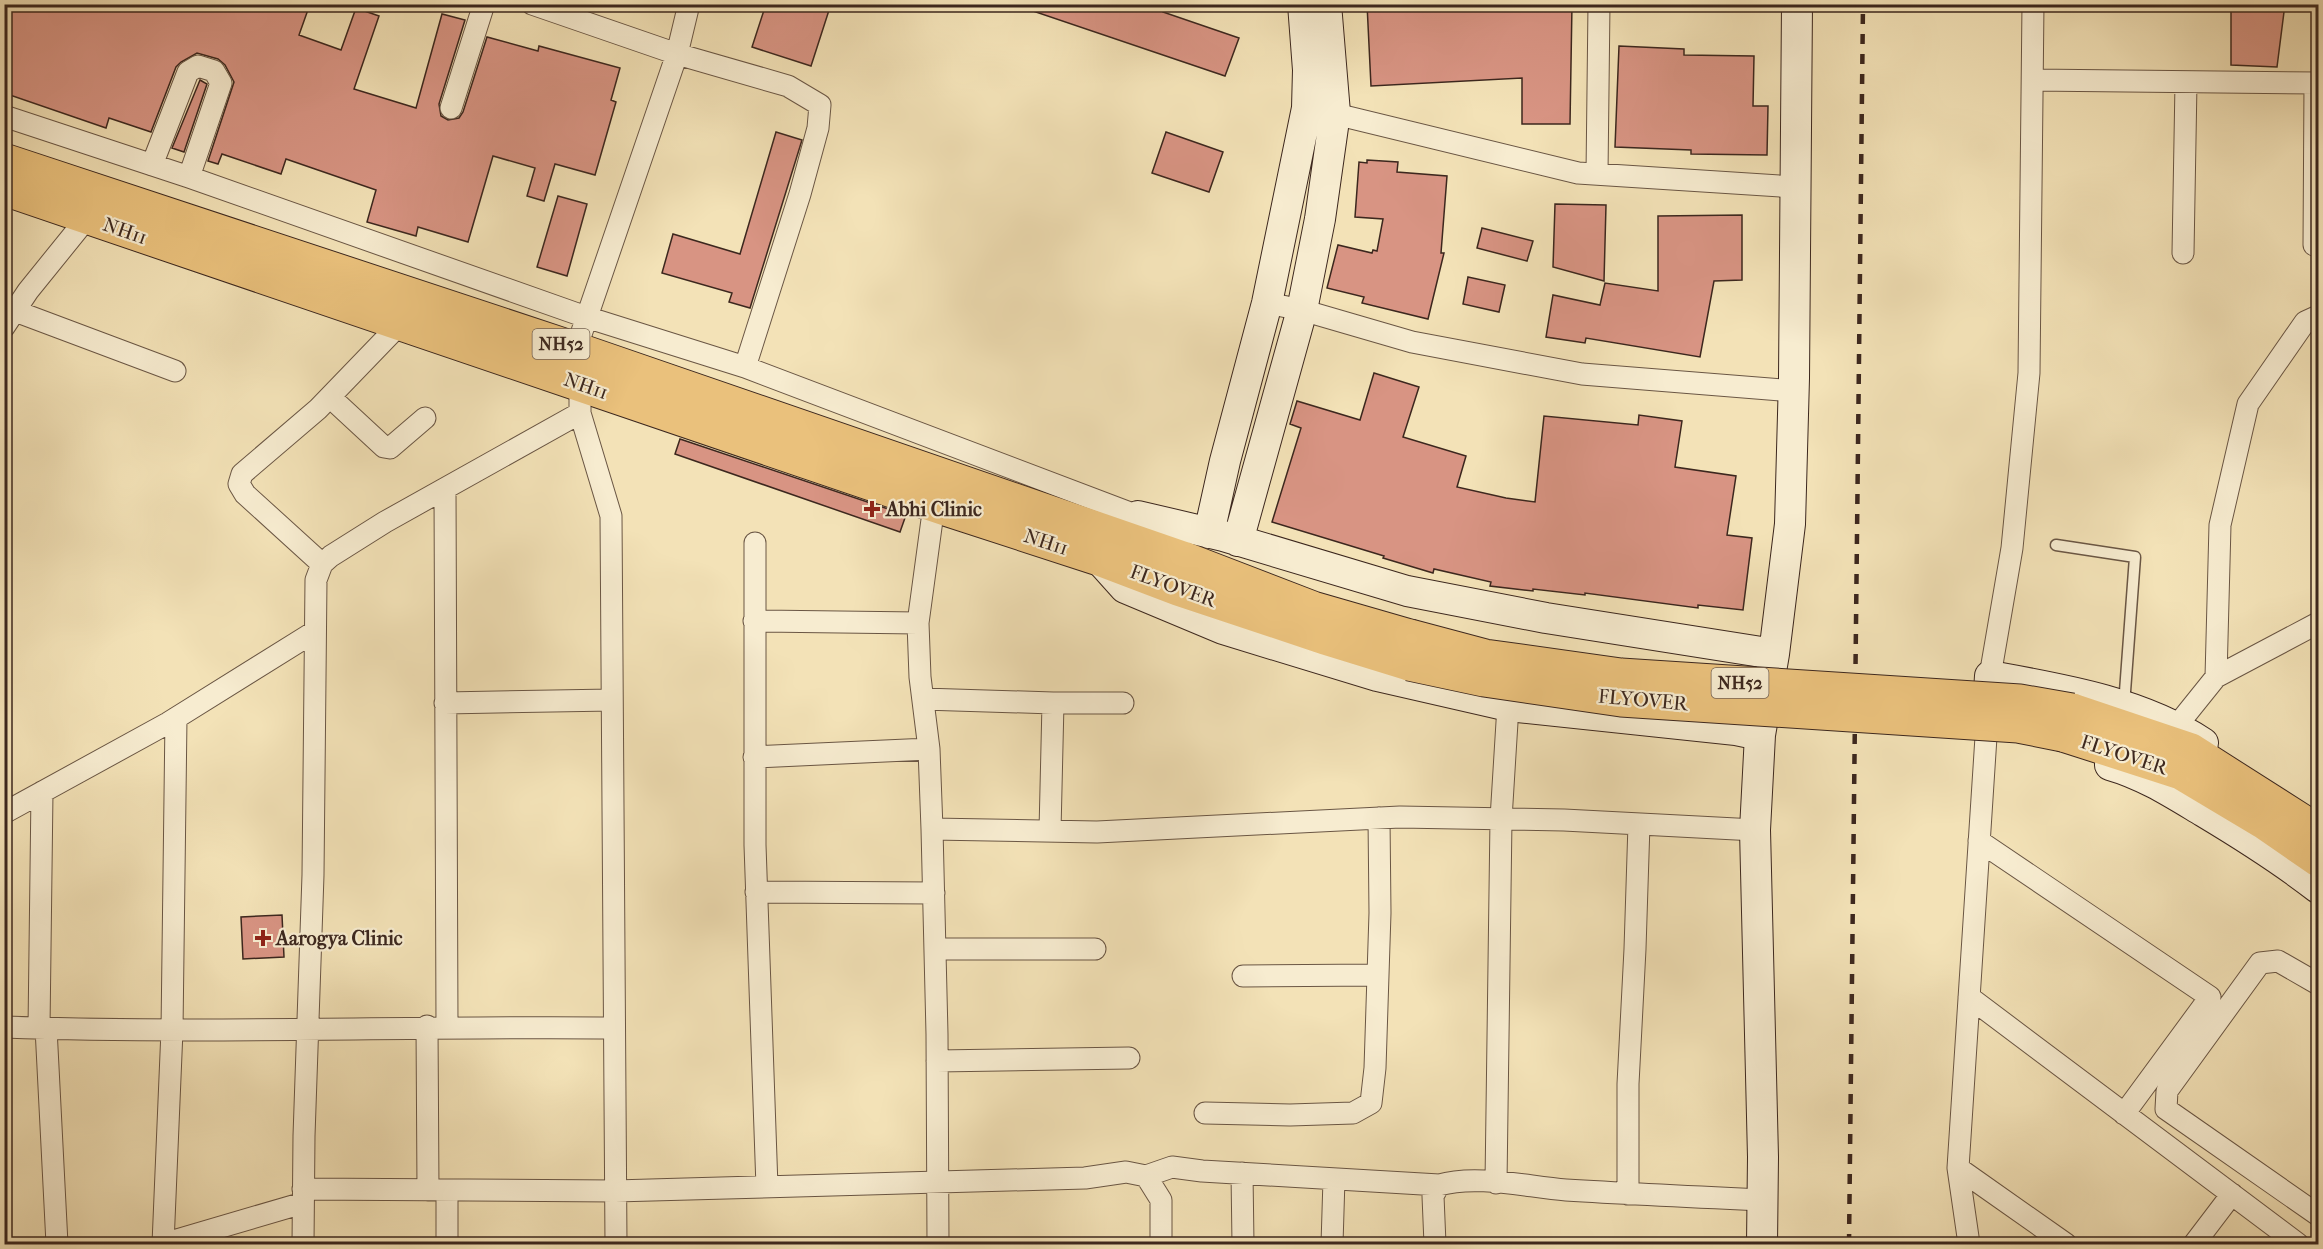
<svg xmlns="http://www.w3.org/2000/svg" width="2323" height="1249" viewBox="0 0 2323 1249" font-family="'IM FELL French Canon',serif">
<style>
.building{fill:#d89483;stroke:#3c271e;stroke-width:1.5}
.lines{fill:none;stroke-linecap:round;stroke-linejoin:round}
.lane-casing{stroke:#6a5644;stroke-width:13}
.street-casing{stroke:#6a5644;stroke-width:23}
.secondary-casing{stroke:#3c271e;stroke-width:32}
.highway-casing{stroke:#3c271e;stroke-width:35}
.lane{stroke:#f7ecd0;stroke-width:10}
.street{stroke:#f7ecd0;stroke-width:21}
.secondary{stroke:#f7ecd0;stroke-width:30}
.highway{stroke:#eac17c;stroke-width:33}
.rail{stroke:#3c271e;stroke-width:4.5;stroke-dasharray:10 10;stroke-linecap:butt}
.highway-bridge-casing{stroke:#3c271e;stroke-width:35;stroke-linecap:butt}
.highway-bridge{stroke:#eac17c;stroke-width:33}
.poi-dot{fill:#8f2418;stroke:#f7ecd0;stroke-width:2}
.labels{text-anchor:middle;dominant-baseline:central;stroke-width:4.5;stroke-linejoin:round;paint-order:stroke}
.shield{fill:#f7ecd0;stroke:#746253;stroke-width:1.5}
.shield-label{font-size:18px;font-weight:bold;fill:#3c271e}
.street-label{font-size:20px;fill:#3c271e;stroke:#f7ecd0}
.poi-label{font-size:20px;font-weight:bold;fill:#3c271e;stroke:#f7ecd0;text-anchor:start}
</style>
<rect width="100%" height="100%" fill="#f3e2b7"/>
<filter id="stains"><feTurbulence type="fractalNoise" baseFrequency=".00333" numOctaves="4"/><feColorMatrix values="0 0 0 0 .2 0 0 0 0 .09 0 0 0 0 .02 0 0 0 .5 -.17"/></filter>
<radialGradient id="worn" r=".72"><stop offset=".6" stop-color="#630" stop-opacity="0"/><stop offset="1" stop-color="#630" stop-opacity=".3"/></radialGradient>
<path class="building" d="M4,4H52L71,11L72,4H310L299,35L341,50L356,8L379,16L354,89L416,108L442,14L465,20L439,104L441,116L448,120L459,118L463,112L487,37L538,51L539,46L620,68L611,100L616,102L595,175L555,164L544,201L527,196L535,168L493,156L468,242L418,227L416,236L367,222L376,190L286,159L281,174L222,154L218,164L208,161L234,82L225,65L218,59L197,53L181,62L176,67L151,132L109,118L106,128L4,93Z
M766,4H831L811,66L752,47Z
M1021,4H1165L1163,12L1239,38L1225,76L1021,7Z
M1367,4H1572L1570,124H1522V78L1371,86Z
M2231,4H2285L2277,67L2231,65Z
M1619,46L1684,49V55L1754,56L1753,106H1768L1767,155L1691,154V150L1615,147Z
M200,80L207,84L184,152L172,148Z
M776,132L802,140L750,308L729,302L732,293L662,273L673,234L740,254Z
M1166,132L1223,152L1209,192L1152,173Z
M1367,160L1398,162L1397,172L1447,176L1441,253H1444L1428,319L1362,303L1364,297L1327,288L1338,245L1372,253L1373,250L1377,251L1383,219L1355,217L1359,162L1367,163Z
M558,196L587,204L567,276L537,267Z
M1555,204L1606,205L1604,281L1553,267Z
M1742,215V280L1714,281L1700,357L1586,338L1585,343L1546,337L1553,295L1600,305L1605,283L1658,291V216Z
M1482,228L1533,241L1527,261L1477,248Z
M1468,277L1505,285L1499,312L1463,304Z
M1374,373L1419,387L1403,437L1466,456L1457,487L1506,498L1535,502L1544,416L1638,425L1639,415L1682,421L1675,467L1736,476L1727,535L1752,538L1743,610L1698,605V608L1585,593V595L1533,589V591L1490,586L1491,582L1434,569L1433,573L1383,558L1384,556L1272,522L1301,428L1290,424L1297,401L1360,420Z
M680,439L906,515L900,532L675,454Z
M282,915L284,957L243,959L241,917Z"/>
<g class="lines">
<g class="lane-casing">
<path id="lane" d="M2056,545L2135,557L2124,705"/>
</g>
<g class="street-casing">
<path id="street" d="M532,4L677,54L788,86L820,105L818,128L800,194L745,367
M2033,80L2318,83
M451,108L484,4
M1323,111L1578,173L1794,187
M4,116L189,177L586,317L745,367L1138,516
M152,165L188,72L198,66L214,71L221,83L189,177
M1597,174L1599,4
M2314,245L2315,83
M2183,253L2186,83
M1267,303L1302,310L1412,342L1582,374L1794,391
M15,311L175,371
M4,327L28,291L87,218
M330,397L384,447L390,448L425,418
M445,490L447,1026
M934,505L918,623L920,677L929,749L932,829L937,1034L938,1244
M755,543V845L767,1187
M322,564L245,494L239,484L242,474L318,409L400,324
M754,621L918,623
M1990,676L2012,548L2029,373L2033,4
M2216,677L2220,525L2248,404L2305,322L2318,316
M923,699L1053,703L1050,831
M445,703L612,700
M1053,703H1123
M176,718L172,1030L163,1244L303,1203
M2175,728L2216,677L2318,623
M754,757L929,749
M4,813L168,723L314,632
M932,829L1097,832L1400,817L1564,820L1755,830
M1979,841L2210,997L2124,1114
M756,892L934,893
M935,949H1095
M1243,976L1377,975
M2318,984L2278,961L2260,963L2167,1091L2166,1109L2318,1215
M1969,997L2298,1244
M427,1026L428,1190
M4,1027C208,1034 411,1026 614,1028
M39,1028L42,792
M46,1028L57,1244
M937,1061L1129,1058
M1205,1113L1290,1115L1353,1113L1371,1103L1375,1068L1380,913L1379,818
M1958,1168L2066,1244
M1242,1173L1243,1244
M1146,1176L1172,1167L1202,1171L1439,1185C1477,1174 1527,1187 1566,1190C1632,1194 1697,1197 1762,1200
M1496,1183L1501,819L1508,706
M303,1189L615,1191L1085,1178L1126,1172L1146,1176L1161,1200V1244
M447,1190V1244
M1628,1194V1084L1635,949L1639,824
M303,1244L304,1136L313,875L316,580L322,564L331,556L385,522L580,413
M616,1244L611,516L580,413V384L576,349L677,54L689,4
M1332,1244L1334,1179
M1435,1244L1433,1196L1439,1185
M1969,1244L1958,1168L1986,737
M2194,1244L2232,1194"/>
</g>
<g class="secondary-casing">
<path id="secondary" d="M1209,533L1225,461L1267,303L1307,108L1308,70L1303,4
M1114,535L1138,516L1223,536L1407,591L1546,618L1774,654
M1238,541L1302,310L1320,219L1335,113L1326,4
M1099,559L1125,588L1223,629L1377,676L1508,706L1736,730L1760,735
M1987,724L1990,676C2062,689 2141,702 2203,743
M2110,765C2145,775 2174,794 2204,812C2244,836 2282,860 2318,888
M1762,1244L1763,1157L1755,830L1760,735L1774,654L1790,524L1794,378L1797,4"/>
</g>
<g class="highway-casing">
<path id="highway" d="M4,160L576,349L1183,558L1313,608L1410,636
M4,189L948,510L1099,559L1178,589L1325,638L1409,664
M2072,710L2191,750L2318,831
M2063,735L2181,773L2263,822L2318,860"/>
</g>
<use href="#lane" class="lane"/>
<use href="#street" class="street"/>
<use href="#secondary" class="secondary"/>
<use href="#highway" class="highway"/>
<path class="rail" d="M1849,1244L1863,4"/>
<g class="highway-bridge-casing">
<path id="highway-bridge" d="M1410,636L1485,656L1621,675L2020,701L2072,710
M1409,664L1484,680L1621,700L2018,726L2063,735"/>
</g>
<use href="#highway-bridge" class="highway-bridge"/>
</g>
<g class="poi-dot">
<path d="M869 500h6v6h6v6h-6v6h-6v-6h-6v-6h6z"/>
<path d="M260 929h6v6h6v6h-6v6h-6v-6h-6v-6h6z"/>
</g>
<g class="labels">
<g class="shield">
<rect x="532.5" y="329" width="57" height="30" rx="4.5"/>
<rect x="1711.5" y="668" width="57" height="30" rx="4.5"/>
</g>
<g class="shield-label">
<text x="561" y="344">NH52</text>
<text x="1740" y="683">NH52</text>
</g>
<g class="street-label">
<text transform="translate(125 231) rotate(19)">NH11</text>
<text transform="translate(586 386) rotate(19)">NH11</text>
<text transform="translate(1046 542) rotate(18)">NH11</text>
<text transform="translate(1173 586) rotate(20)">FLYOVER</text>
<text transform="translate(1643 700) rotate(5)">FLYOVER</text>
<text transform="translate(2124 755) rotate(18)">FLYOVER</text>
</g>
<g class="poi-label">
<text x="886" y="509">Abhi Clinic</text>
<text x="276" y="938">Aarogya Clinic</text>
</g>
</g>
<rect width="2323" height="1249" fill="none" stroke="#f3e2b7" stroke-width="24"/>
<rect x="6" y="6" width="2311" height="1237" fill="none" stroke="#3c271e" stroke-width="3"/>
<rect x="12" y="12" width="2299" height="1225" fill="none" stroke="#3c271e" stroke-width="1.5"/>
<rect width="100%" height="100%" filter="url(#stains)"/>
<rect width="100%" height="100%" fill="url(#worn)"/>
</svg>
